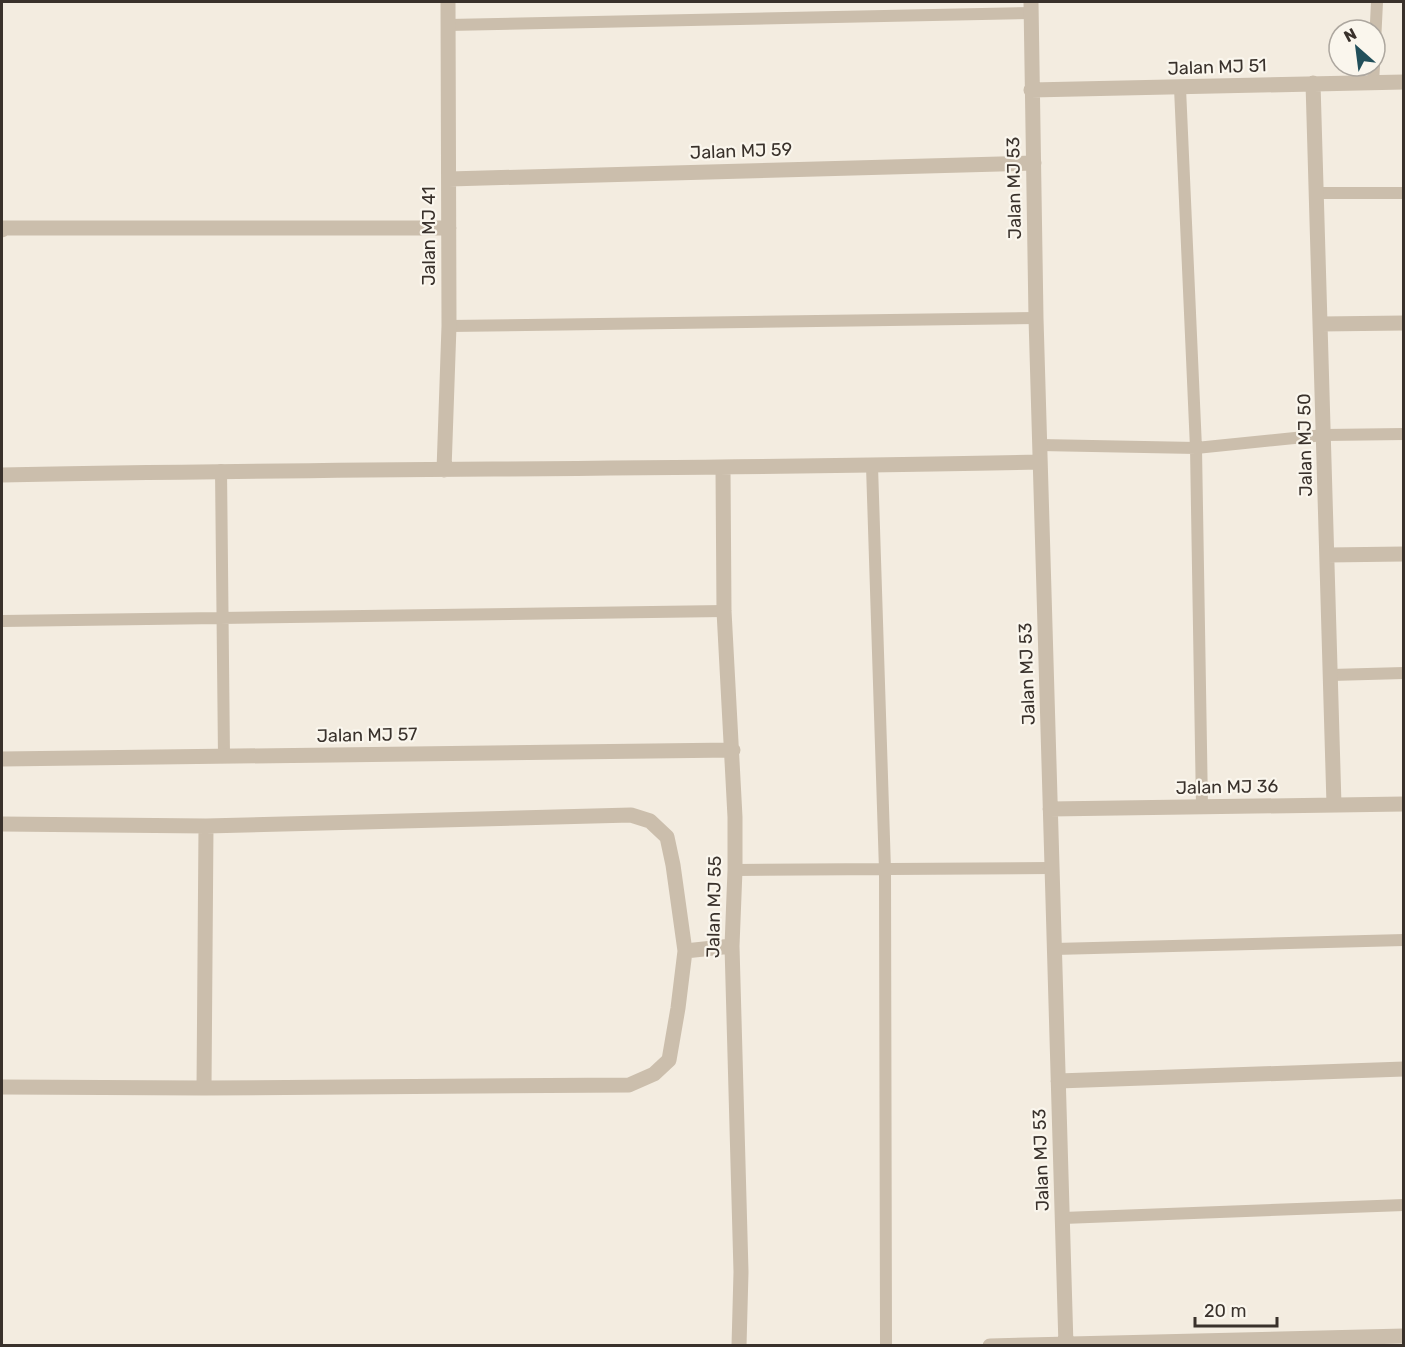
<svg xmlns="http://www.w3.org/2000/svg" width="1405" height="1347" viewBox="0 0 1405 1347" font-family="Rubik,sans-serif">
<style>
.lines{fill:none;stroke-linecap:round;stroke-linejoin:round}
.lane{stroke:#cbbeac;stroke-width:12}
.street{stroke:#cbbeac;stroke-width:15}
.labels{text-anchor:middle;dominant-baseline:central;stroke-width:4.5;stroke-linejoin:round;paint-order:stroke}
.street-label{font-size:18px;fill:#39312b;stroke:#faf6ed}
</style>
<rect width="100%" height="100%" fill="#f3ece0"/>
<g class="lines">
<path class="lane" d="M448,25L1031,13
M1375,43L1377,2
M1373,82L1374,66
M1180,88L1196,448L1202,807
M1317,193H1404
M449,326L1036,318
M1040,445L1196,448L1324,435L1404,434
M872,466L885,870L886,1346
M221,470L224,756
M2,621L724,611
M1331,675L1404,673
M735,870L1052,868
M1054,949L1404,940
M1063,1218L1404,1205"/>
<path class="street" d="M1031,2L1036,318L1066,1346
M1313,83L1334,805
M1031,90L1404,82
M449,179L1034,163
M2,230L3,228H449
M1321,324L1404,323
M723,469L724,611L735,817V870L732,946L741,1272L739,1346
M444,470L449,326L448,2
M2,475C348,468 694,470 1040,462
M1327,555L1404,554
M2,759L733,750
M1050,809L1404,804
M2,824L206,826L631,815L650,821L667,837L673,865L685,951L732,946
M1058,1081L1404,1069
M2,1087L204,1088L629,1085L654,1074L669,1060L678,1008L685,951
M204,1088L206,826
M990,1346L1404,1336"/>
</g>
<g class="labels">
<g class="street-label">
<text transform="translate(1217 67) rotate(-2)">Jalan MJ 51</text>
<text transform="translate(741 151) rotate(-2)">Jalan MJ 59</text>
<text transform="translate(1014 188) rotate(-91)">Jalan MJ 53</text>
<text transform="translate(429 236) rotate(-90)">Jalan MJ 41</text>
<text transform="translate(1305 445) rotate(-91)">Jalan MJ 50</text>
<text transform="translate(1027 674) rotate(-92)">Jalan MJ 53</text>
<text transform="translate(367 735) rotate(-1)">Jalan MJ 57</text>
<text transform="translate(1227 787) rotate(-1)">Jalan MJ 36</text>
<text transform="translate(714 907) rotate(-89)">Jalan MJ 55</text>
<text transform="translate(1041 1160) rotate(-92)">Jalan MJ 53</text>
</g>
</g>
<rect width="1405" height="1347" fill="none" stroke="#39312b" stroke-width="6"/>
<g transform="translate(1357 48) rotate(332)"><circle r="28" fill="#faf6ed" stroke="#ada79f" stroke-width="1.5"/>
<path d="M0-4.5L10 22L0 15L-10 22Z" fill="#214f5a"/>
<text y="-9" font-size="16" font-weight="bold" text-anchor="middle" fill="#39312b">N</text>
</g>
<path d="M1195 1317v9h82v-9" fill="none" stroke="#39312b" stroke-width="3"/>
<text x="1204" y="1317" font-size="18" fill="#39312b" stroke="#faf6ed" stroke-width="4.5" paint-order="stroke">20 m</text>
</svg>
